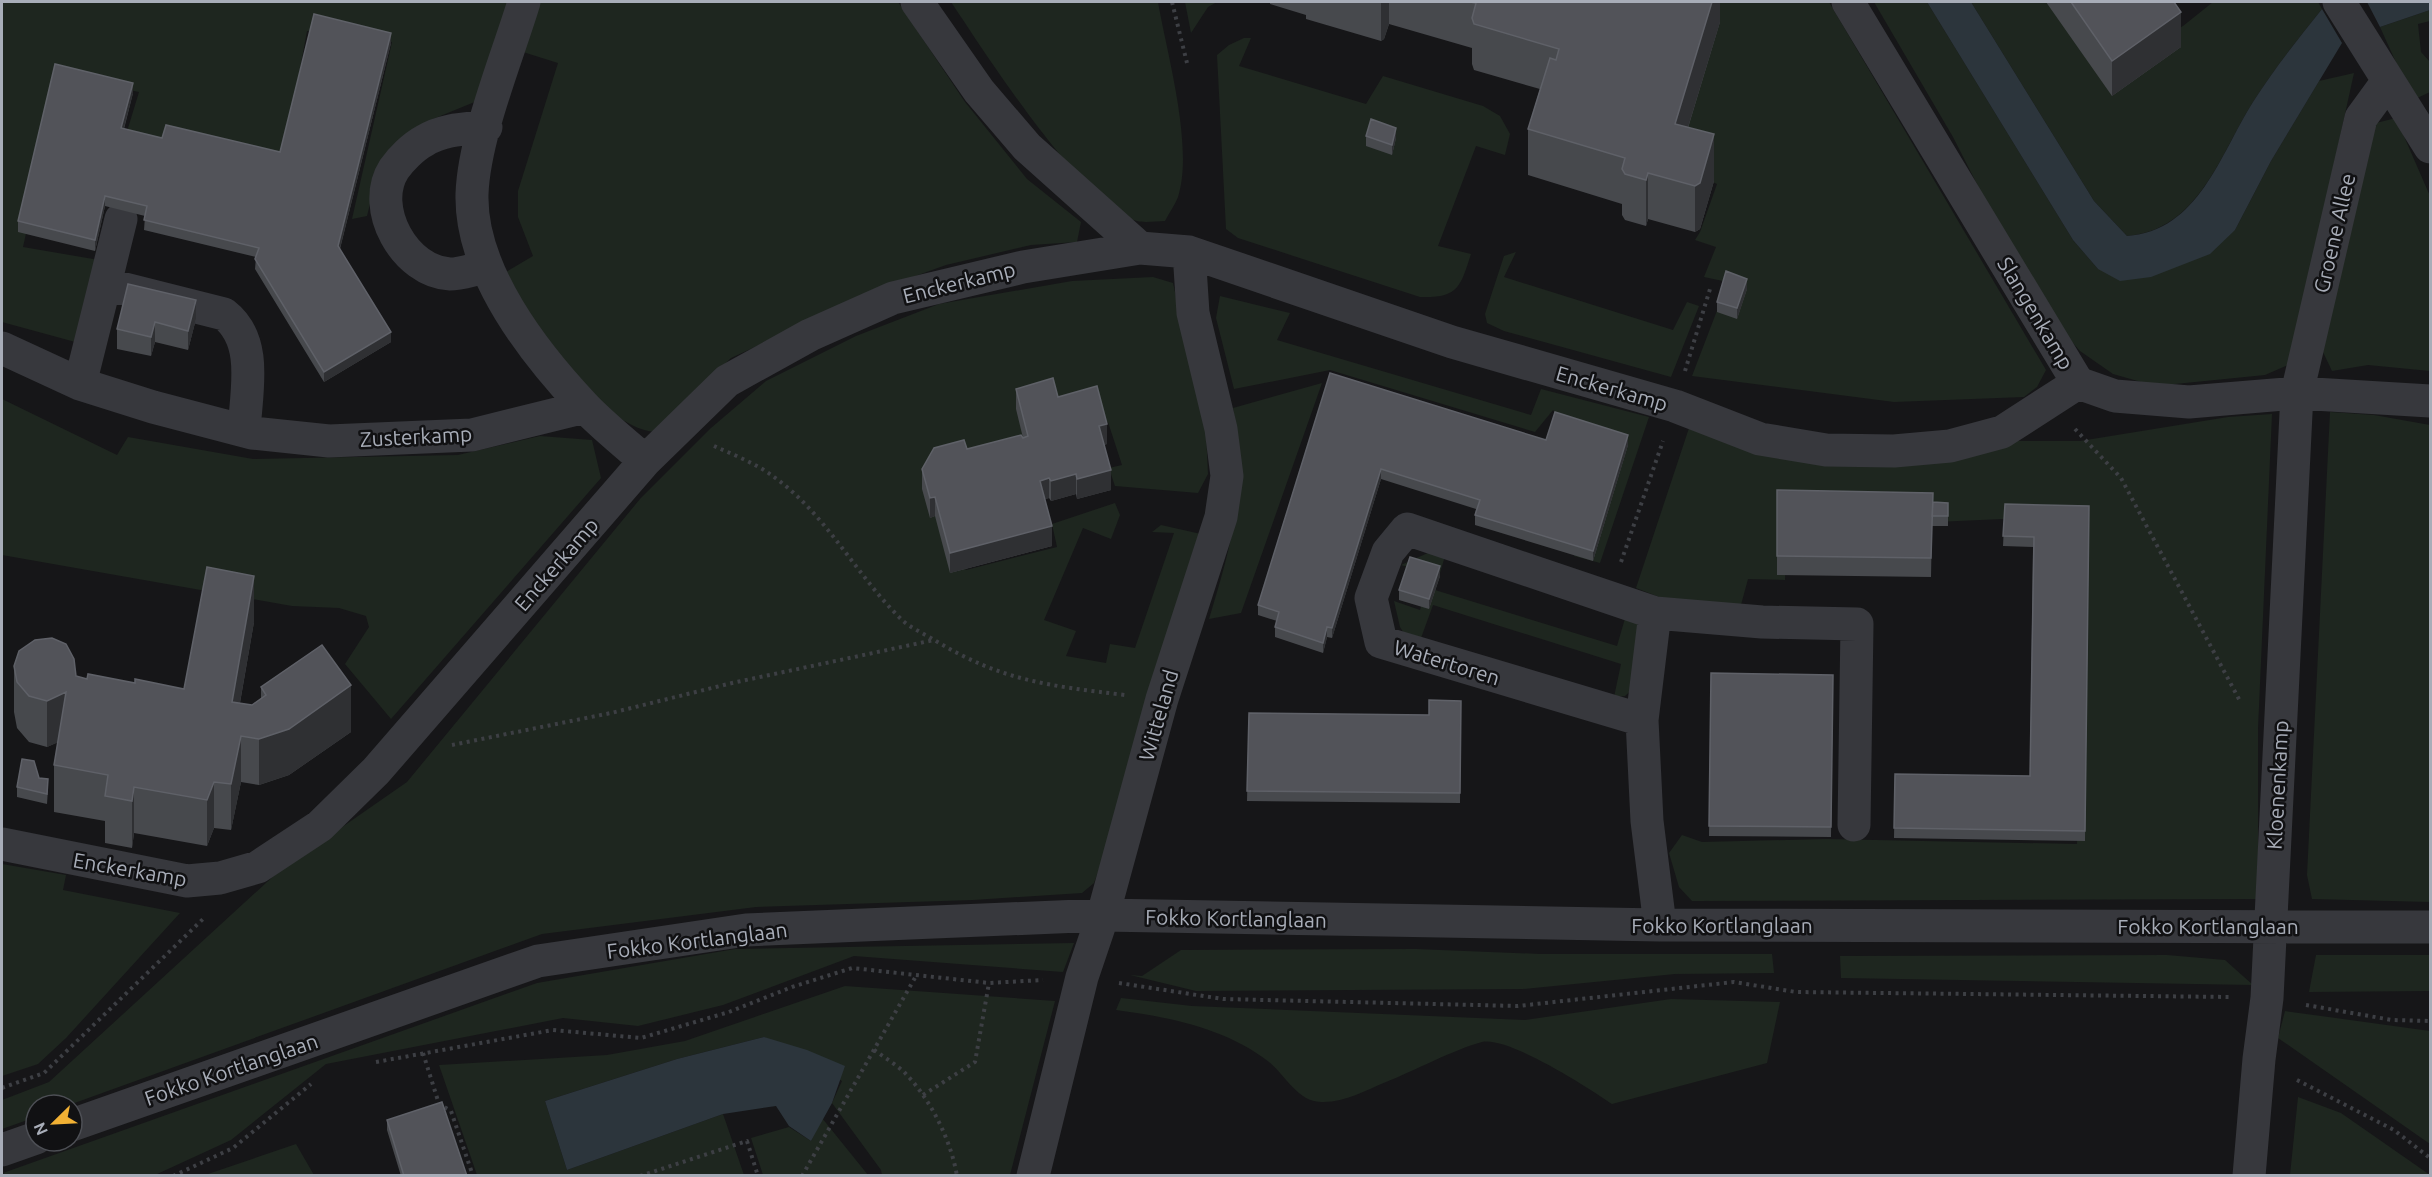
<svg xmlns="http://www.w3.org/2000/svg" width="2432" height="1177" viewBox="0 0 2432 1177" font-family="Ubuntu,sans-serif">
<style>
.green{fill:#1e261f}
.water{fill:#2c353c}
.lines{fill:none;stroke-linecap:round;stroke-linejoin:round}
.path{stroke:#3d3f44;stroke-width:4;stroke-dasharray:3 4.5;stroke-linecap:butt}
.street{stroke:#37383d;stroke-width:33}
.wall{fill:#47494d}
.shaded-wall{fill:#2f3033}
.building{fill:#525359;stroke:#5f6168;stroke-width:1.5}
.labels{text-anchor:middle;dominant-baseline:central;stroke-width:5;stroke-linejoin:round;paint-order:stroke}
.street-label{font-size:21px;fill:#a8adb8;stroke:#111113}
</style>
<rect width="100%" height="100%" fill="#161618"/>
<path class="green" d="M2,2H513L477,101L433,119L377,176L367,216L352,219L392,42L307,31L281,173L125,138L139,92L61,76L23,247L99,260L79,343L2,322Z
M537,2H898L965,102L1027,179L1081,222L1077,242L1031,245L946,265L882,288L731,358L654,432C610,427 560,361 535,326C523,310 515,290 506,272L533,256L518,217V191L558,63L523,52Z
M951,2H1158C1167,54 1194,147 1178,197C1175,205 1169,213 1165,221C1157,221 1145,223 1137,221C1083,207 984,51 951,2Z
M1185,2H1217L1208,7L1191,33Z
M1647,2H1829L2046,370L2037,387L2024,397L1894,402L1692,376L1718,308L1723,281L1704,277L1716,247L1695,240L1700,232L1717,184L1676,165Z
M1874,2H1927L2073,240L2098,269L2235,230L2271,161L2319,81L2354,73L2290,364L2265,375L2155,386L2113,374L2080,351L2058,326L2009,247L1953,137Z
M1971,2H2061L2111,67L2183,26L2213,2H2318L2322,9C2298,39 2274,69 2253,102C2220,154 2199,230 2127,236L2094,201Z
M2430,10V21L2418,24L2421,52L2430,62V92L2413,100L2380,27Z
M1244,38H1251L1239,66L1366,104L1383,76L1483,106L1500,116L1510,134L1505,155L1476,146L1438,246L1471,254C1460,288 1458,298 1420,297L1238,238L1226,229L1217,55L1229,45Z
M2396,118L2430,196V371L2368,365L2332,371L2323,352L2368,125Z
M1516,252L1504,277L1673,330L1687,302L1699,306L1671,377L1504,331L1487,323L1485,314L1504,256Z
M1153,277L1173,283L1206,433L1208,474L1198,493L1115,486L1109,468L1122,465L1108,422L1027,443L939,486L966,570L1057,547L1052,524L1115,503L1120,515L1111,539L1083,528L1044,620L1076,631L1066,656L1106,663L1110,644L1135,648L1174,533L1152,532L1161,525L1201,534L1118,816L1094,883L1082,893L973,900L756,907L542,934L69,1105H36V1117L2,1129V1100L49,1082L279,871L407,782L640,499L711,428L766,381L856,336L939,304L1072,281Z
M1220,296L1290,313L1277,340L1531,415L1541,389L1649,417L1600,563L1574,556L1621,437L1561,418L1553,410L1535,432L1330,370L1234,389L1216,318Z
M1322,383L1241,613L1209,619C1225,566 1242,510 1239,454C1239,439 1235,423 1233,408Z
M2,399L117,455L128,437L253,459L458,455L540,436L592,440L601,478L391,719L345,664L369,627L366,616L339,608L292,606L2,555Z
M2330,412L2374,415L2430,425V902L2312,899L2307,875Z
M2272,414L2258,729V899L1692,901L1679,887L1669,853L1682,835L1702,842L1826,839L2077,844L2082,521L2002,519L1936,522L1787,518L1785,580L1748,579L1739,612L1672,602L1636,588L1690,425L1897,447L1995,441H2080L2228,417Z
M1430,552L1445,556L1435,590L1617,646L1626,615L1638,617L1636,686L1625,696L1614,697L1621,664L1433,605L1421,638L1405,635L1400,627L1394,601L1420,610L1431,574L1401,565Z
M2,864L66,875L63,890L180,913L66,1038L38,1064L2,1076Z
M1074,943L1063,972L854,956L723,1005L638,1026L563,1018L326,1064L231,1140L155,1175L7,1176L3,1173L537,983L735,949Z
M1416,949L1540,954H1772L1774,973L1675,974L1523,989L1196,991L1130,975L1142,976L1181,950Z
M2167,955L2225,960L2253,985L1841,978L1840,956Z
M2316,955H2430V991L2309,992Z
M845,986L1055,1001L1010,1175H882L881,1170L832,1103L842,1081L764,1037L677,1059L545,1101L567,1170L723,1114L744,1175H477L439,1065L607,1055L685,1041Z
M1121,998L1192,1006L1525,1020L1671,999L1780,1002L1767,1063L1612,1104C1589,1088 1508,1036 1482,1042C1455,1049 1414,1071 1386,1082C1366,1090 1344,1103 1321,1102C1298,1102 1285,1075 1269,1062C1226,1028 1168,1017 1116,1010Z
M2285,1011L2430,1031V1144L2278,1038Z
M2298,1097L2341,1113L2430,1175H2290Z
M822,1118L868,1175H763L751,1138L789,1127L811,1141Z
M296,1144L314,1175H205Z"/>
<path class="water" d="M1927,2H1971L2094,201L2127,236C2199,231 2220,154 2253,102C2274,69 2298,39 2322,9L2342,43L2271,161L2235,230L2210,254L2151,277L2120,281L2098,269L2073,240Z
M2367,2H2430V10L2380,27Z
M764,1037L807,1050L845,1066L832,1103L811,1141L789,1126L776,1106L723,1114L567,1170L545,1101L677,1059Z"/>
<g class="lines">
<path class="path" d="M1172,2L1187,63
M1685,371L1710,289
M2075,429L2121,478L2241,703
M714,446C734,455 757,464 774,477C826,514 856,575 901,619C910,628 925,634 936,641C1002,681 1050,686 1125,695
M1621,562L1663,441
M452,745L611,713L732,683L934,640
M1119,983L1223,999L1518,1006L1734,982L1796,992L2230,997
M2306,1005L2392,1020L2430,1021
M874,1050C884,1057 895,1064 904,1072C930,1098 951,1140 957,1176
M423,1053L439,1104L451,1111L473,1176
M376,1062L553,1030L641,1038L729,1012L792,987L852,968L989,983L1043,980
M2297,1080L2394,1130L2430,1158
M2,1088L44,1073L203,919
M923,1095L975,1062L989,983
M173,1176L233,1148L311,1084
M640,1176L747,1141L758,1176
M770,1176H784
M802,1176L916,976"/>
<path class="street" d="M524,2C507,58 474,137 472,194C470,271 534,353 584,406C603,426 625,443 645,461
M917,2L979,91L1027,147L1140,248
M1848,2L2078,383L2115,396L2189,402L2297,393L2430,401
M2339,2L2430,147
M486,267C474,269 461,274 450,274C405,272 369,208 394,169C401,159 413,147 424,141C443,129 465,129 486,127
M105,284L121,219
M2,348L80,384L153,407L252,433L329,441L472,435L585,407
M80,384L105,284L224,314C259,341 246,392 244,431
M1655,613L1642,720L1647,821L1660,925
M1642,720L1381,642L1371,598L1388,552L1407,529L1655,613L1762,622L1857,624L1854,825
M2,844L187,881L220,878L258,867L320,826L376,771L645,461L727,381L810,335L893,298L1023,267L1140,248L1189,252L1452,342L1675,406L1760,439L1826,450L1894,451L1950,446L2002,432L2078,383
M72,1125L538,961L746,930L1103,915L1660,925L2430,927
M2,1150L36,1138
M1033,1176L1082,977L1103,915L1162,699L1221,517L1227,476L1221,429L1193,313L1189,252
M2249,1176L2259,1059L2267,998L2297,393L2361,118L2388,81"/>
</g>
<path class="wall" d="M1270,2H1720V22L1688,128L1714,181L1700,229L1695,232L1648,219L1646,226L1625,220L1622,215V204L1528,175V129L1540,89L1474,70L1472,64V48L1389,24L1384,39L1381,41L1306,19V15L1270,4Z
M2046,2H2174L2181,47L2112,96Z
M391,43L340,249L391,342L324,382L255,269L256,257L144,230L145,216L105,206L95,251L18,232V221L133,93L124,129L162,138L280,152Z
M1366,136L1396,138L1392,155L1366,146Z
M128,284L196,319L188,350L155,342L151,356L117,349V329Z
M1747,289L1737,319L1717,312V302Z
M1330,373L1546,440L1628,445L1593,561L1475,525V515L1476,509L1381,479L1332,638L1327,637L1323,653L1275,637V627L1277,621L1258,615V605Z
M1016,389L1058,397L1107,444L1104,445L1111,490L1077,499L1076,494L1051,501L1049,498L1045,499L1052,546L950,573L935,516L930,518L922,489V469L967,449L1023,438L1016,409Z
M1777,490L1933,502L1948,503V526H1932L1931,577L1777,575Z
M2005,504L2089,506L2085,841L1894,838L1895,774L2030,776L2033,547L2003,546Z
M1440,576L1429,609L1399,600V590Z
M254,622L240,703L252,705L261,699V687L351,732L289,775L259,785L241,782L231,830L214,828L207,846L134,833L132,848L105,843V821L54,812V765L58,742L47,747L29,742L17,728L14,712V666L87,679L184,689Z
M1711,673L1833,675L1831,837L1709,836Z
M1461,701L1460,803L1247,801L1249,713L1429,715Z
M39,778L48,789L47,804L17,797V787Z
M387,1120L467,1176H401L387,1130Z"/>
<path class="shaded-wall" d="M1381,2H1389V24L1384,39L1381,41Z
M1712,2H1720V22L1675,170V124Z
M2181,12V47L2112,96V61Z
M391,33V43L338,256V246Z
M133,83V93L121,139V128Z
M1396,128V138L1392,155V145Z
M1714,134V181L1700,229L1695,232V186Z
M1648,173V219L1646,226V180Z
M105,196V206L95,251V240Z
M1747,279V289L1737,319V308Z
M196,300V319L188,350V331Z
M155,322V342L151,356V337Z
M391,332V342L324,382V372Z
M1107,424V444L1099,446V426Z
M1628,435V445L1593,561V551Z
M1381,469V479L1332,638V628Z
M1111,470V490L1077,499V479Z
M1076,474V494L1051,501V481Z
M1049,478V498L1040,501V481Z
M935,497V516L930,518V498Z
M1052,526V546L950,573V553Z
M1440,566V576L1429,609V599Z
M254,576V622L232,748V702Z
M1327,627V637L1323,653V643Z
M351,685V732L289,775L259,785V739Z
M66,692V739L47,747V701Z
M241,736V782L231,830V784Z
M214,782V828L207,846V800Z
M134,787V833L132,848V801Z"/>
<path class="building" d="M1470,2H1712L1675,124L1714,134L1700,183L1695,186L1648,173L1646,180L1625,174L1622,169L1625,158L1528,129L1550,58L1556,60L1559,49L1474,24L1472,18L1476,3Z
M2071,2H2174L2181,12L2112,61Z
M314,14L391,33L338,246L391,332L324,372L255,259L259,248L144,220L147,206L105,196L95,240L18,221L55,64L133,83L121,128L162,138L166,125L280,152Z
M1371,119L1396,128L1392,145L1366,136Z
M1726,271L1747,279L1737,308L1717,302Z
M128,284L196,300L188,331L155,322L151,337L117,329Z
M1330,373L1546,440L1555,412L1628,435L1593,551L1475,515L1480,500L1381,469L1332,628L1327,627L1323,643L1275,627L1279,612L1258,605Z
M1053,378L1058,397L1097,386L1107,424L1099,426L1111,470L1077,479L1076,474L1051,481L1049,478L1040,481L1052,526L950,553L935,497L930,498L922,469L934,448L964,440L967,449L1021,435L1023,438L1028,436L1016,389Z
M1777,490L1933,493L1931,558L1777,556Z
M1933,502L1948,503V516H1932Z
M2005,504L2089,506L2085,831L1894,828L1895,774L2030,776L2034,537L2003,536Z
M1410,557L1440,566L1429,599L1399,590Z
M207,567L254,576L232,702L252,705L266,695L261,687L322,645L351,685L289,729L259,739L241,736L231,784L214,782L207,800L134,787L132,801L105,796L108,775L54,765L66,692L47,701L29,696L17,682L14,666L19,651L35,640L52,638L66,644L74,659L76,676L87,679L88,674L135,683V679L184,689Z
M1711,673L1833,675L1831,827L1709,826Z
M1429,700L1461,701L1460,793L1247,791L1249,713L1429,715Z
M22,759L34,761L39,778L48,779L47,794L17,787Z
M442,1102L467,1176H404L387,1120Z"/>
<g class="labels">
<g class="street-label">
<text transform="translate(2334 233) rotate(-77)">Groene Allee</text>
<text transform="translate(959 282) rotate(-14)">Enckerkamp</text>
<text transform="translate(2036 313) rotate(59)">Slangenkamp</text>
<text transform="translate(1612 388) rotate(16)">Enckerkamp</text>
<text transform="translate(416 436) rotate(-3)">Zusterkamp</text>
<text transform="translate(556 564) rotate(-49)">Enckerkamp</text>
<text transform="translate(1447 662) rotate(17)">Watertoren</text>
<text transform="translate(1158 715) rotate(-74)">Witteland</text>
<text transform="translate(2277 785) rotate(-87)">Kloenenkamp</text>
<text transform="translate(130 869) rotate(10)">Enckerkamp</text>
<text transform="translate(1236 918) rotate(1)">Fokko Kortlanglaan</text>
<text x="1722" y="925">Fokko Kortlanglaan</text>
<text x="2208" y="926">Fokko Kortlanglaan</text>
<text transform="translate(697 940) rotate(-7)">Fokko Kortlanglaan</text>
<text transform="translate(231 1069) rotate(-19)">Fokko Kortlanglaan</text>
</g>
</g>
<rect width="2432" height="1177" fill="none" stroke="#a8adb8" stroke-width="6"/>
<g transform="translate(54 1123) rotate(246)"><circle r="28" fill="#111113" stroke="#4d4f55" stroke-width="1.5"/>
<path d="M0-4.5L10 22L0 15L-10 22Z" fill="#f2b134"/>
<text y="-9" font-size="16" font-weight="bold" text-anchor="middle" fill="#a8adb8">N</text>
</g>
</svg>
